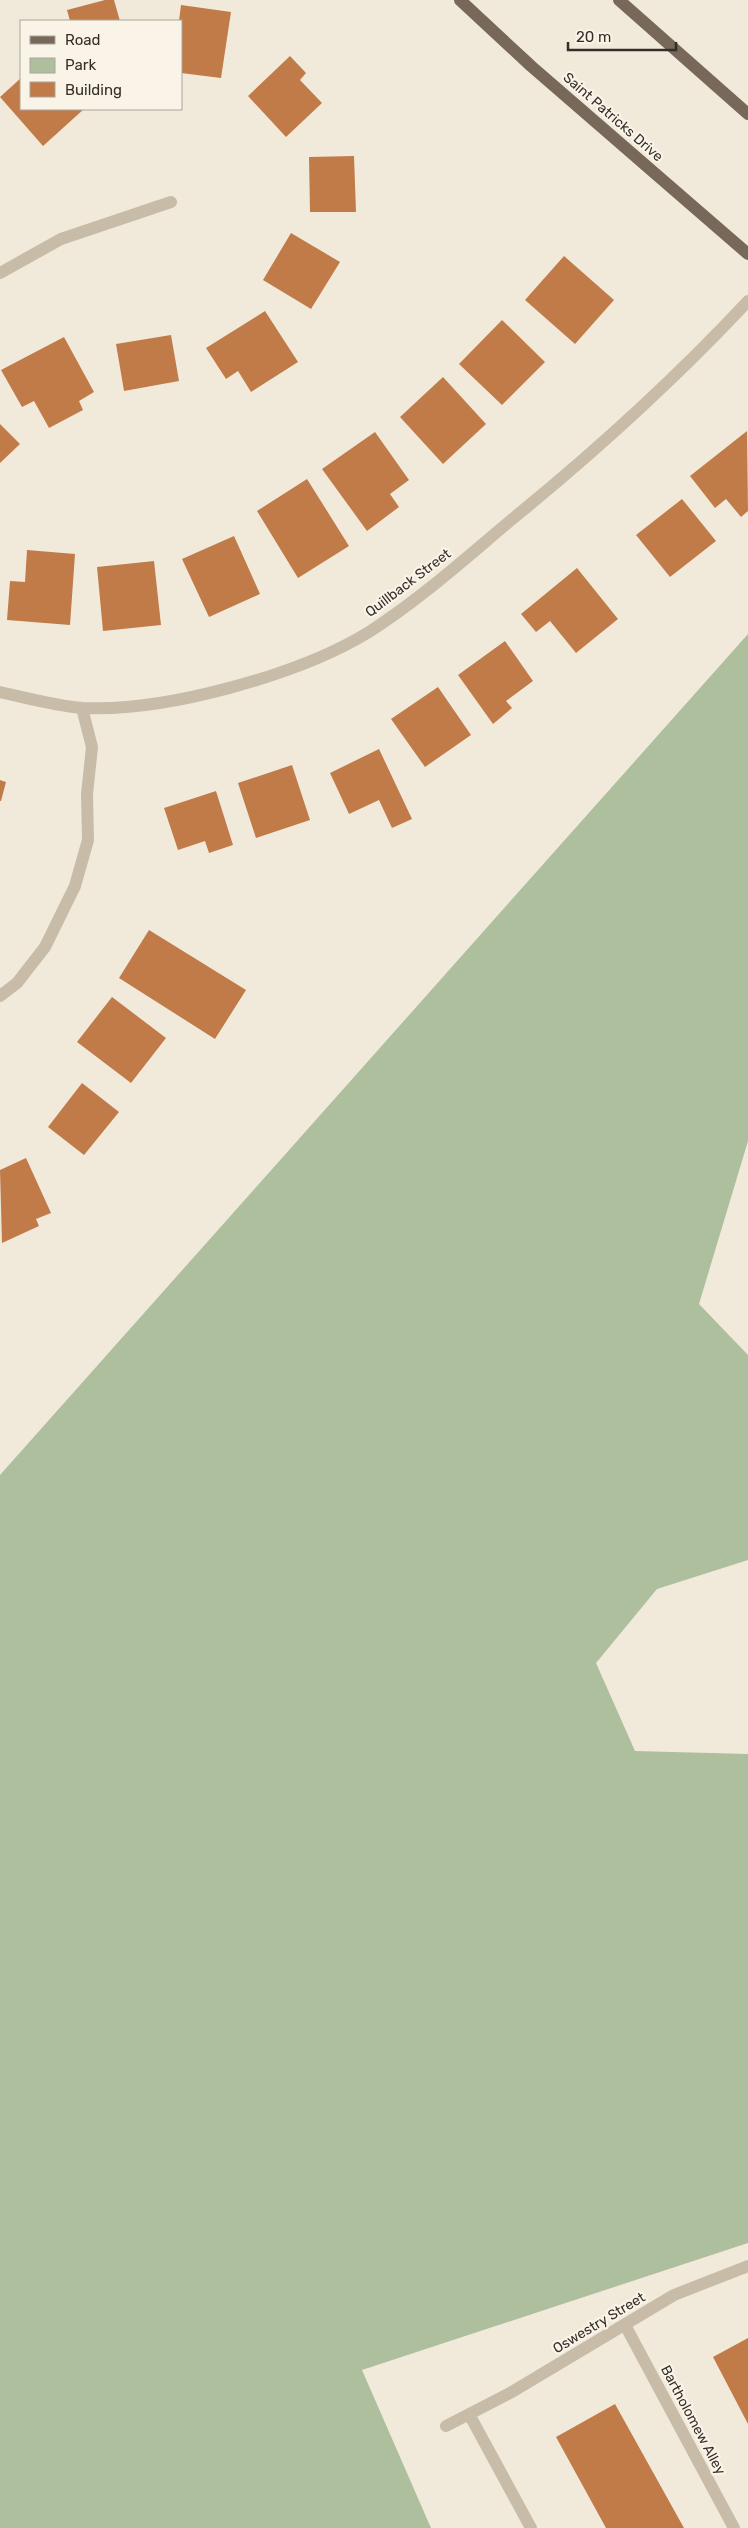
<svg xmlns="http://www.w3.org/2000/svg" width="748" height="2528" viewBox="0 0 748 2528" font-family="Rubik,sans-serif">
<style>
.green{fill:#adbf9c}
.building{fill:#c17b49}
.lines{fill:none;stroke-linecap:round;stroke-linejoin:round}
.minor{stroke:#c8bca8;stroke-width:12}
.major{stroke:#776859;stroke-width:12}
.labels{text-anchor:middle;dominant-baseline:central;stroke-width:4.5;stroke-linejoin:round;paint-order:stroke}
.street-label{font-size:14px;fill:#352e28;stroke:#f9f4e7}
</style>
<rect width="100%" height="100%" fill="#f1eadb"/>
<path class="green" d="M748,634V1141L699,1304L748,1355V1560L657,1589L596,1663L635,1751L748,1754V2243L362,2370L431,2528H0V1475Z"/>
<path class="building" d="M105,0H114L120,21H70L67,10Z
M181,5L231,12L221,78L181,73V21H179Z
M290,56L306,73L300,80L322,103L286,137L248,96Z
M21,78V109H84L43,146L0,97Z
M354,156L356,212H310L309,157Z
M291,233L340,262L311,309L263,280Z
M564,256L614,300L575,344L525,300Z
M265,311L298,362L251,392L238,371L226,379L206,348Z
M502,320L545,362L502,405L459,364Z
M171,335L179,381L124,391L116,344Z
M64,337L94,392L79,401L83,410L49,428L34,401L22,407L1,370Z
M443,377L486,424L443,464L400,417Z
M0,424L20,444L0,463Z
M747,431L748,511L741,517L726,499L715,508L690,476Z
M375,432L409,480L390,494L399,507L367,531L322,469Z
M307,479L349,546L298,578L257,511Z
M682,499L716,541L670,577L636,535Z
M234,536L260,594L209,617L182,559Z
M27,550L75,554L70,625L7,620L10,581L25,582Z
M154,561L161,625L103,631L97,567Z
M577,568L618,619L576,653L550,621L536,632L521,614Z
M505,641L533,681L506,701L512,708L493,724L458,675Z
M438,687L471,735L425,767L391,719Z
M379,749L412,819L392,828L379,800L349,814L330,773Z
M292,765L310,820L256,838L238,783Z
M0,780L6,782L1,801H0Z
M216,791L233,845L209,853L205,841L178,850L164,808Z
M149,930L246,990L215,1039L119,978Z
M112,997L166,1038L131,1083L77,1042Z
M82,1083L119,1112L84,1155L48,1127Z
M26,1158L51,1213L36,1219L39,1226L2,1243L0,1170Z
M748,2338V2424L713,2357Z
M615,2404L684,2528H606L556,2437Z"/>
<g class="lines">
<path class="minor" d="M0,273L61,239L171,202
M0,692C27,698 56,706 83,708C165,712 299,675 369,632C422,598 468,556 516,516C598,449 676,378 748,301
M0,996L17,983L45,947L75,886L88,840L87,794L92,747L82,708
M625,2325L734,2528
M469,2414L531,2528
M446,2426L510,2393L674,2295L748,2266"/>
<path class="major" d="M460,0L531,66L748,254
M619,0L748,114"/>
</g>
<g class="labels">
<g class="street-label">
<text transform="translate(613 117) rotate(41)">Saint Patricks Drive</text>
<text transform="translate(408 583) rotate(-37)">Quillback Street</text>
<text transform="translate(599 2323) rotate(-31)">Oswestry Street</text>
<text transform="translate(693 2420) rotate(62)">Bartholomew Alley</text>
</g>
</g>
<rect x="20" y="20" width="162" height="90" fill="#f9f4e7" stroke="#aba59b"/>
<rect x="30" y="36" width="25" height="8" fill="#776859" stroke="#aba59b"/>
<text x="65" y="45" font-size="15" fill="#352e28">Road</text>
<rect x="30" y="58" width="25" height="15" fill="#adbf9c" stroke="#aba59b"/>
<text x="65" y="70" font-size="15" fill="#352e28">Park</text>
<rect x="30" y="82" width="25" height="15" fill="#c17b49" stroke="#aba59b"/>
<text x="65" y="95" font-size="15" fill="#352e28">Building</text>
<path d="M568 42v8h108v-8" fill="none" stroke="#352e28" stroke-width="2.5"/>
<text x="576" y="42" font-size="15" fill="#352e28" stroke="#f9f4e7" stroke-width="4" paint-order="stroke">20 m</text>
</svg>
